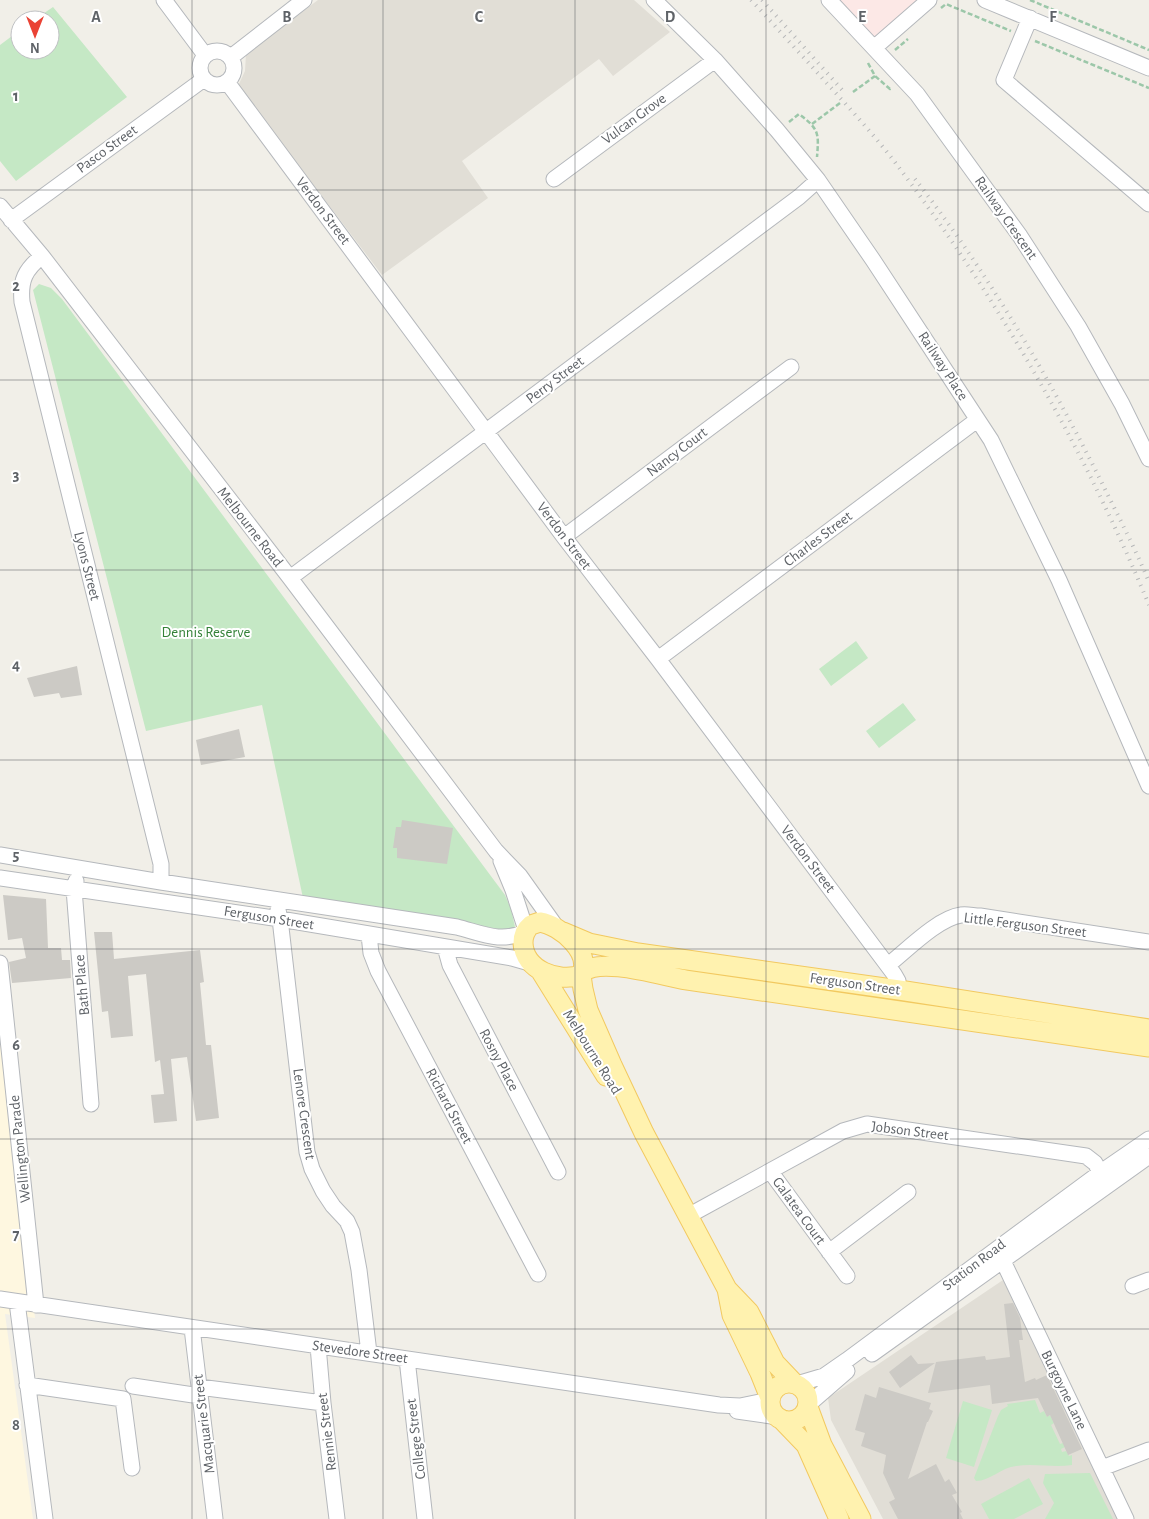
<svg xmlns="http://www.w3.org/2000/svg" width="1149" height="1519" viewBox="0 0 1149 1519" font-family="'Alegreya Sans',sans-serif">
<style>
.commercial{fill:#fef7e0}
.education{fill:#e1ded6}
.medical{fill:#fce8e6}
.green{fill:#c5e8c5}
.building{fill:#cccac5}
.lines{fill:none;stroke-linecap:round;stroke-linejoin:round}
.minor-casing{stroke:#b5b8bc;stroke-width:17}
.major-casing{stroke:#f2c960;stroke-width:21}
.path{stroke:#9cc7a9;stroke-width:2.5;stroke-dasharray:5 2.5;stroke-linecap:butt}
.minor{stroke:#fff;stroke-width:15}
.major{stroke:#fff2af;stroke-width:19}
.rail{stroke:#b6b7b8;stroke-width:4;stroke-dasharray:1 6;stroke-linecap:butt}
.grid{fill:none;stroke:#5f6368;stroke-width:1;stroke-opacity:0.55}
.labels{text-anchor:middle;dominant-baseline:central;stroke-width:4;stroke-linejoin:round;paint-order:stroke}
.street-label{font-size:15px;fill:#5f6368;stroke:#fff}
.park-label{font-size:15px;fill:#348238;stroke:#fff}
.grid-label{font-size:16px;text-anchor:middle;font-weight:bold;fill:#5f6368;stroke:#fff;stroke-width:4;stroke-linejoin:round;paint-order:stroke}
</style>
<rect width="100%" height="100%" fill="#f1efe8"/>
<path class="commercial" d="M0,1004L35,1318L5,1314L33,1519H0Z"/>
<path class="education" d="M318,0H634L670,32L613,76L599,59L462,161L488,198L382,275L238,86L245,71L246,54Z
M1006,1278L1122,1519H883L831,1420L828,1398Z"/>
<path class="medical" d="M829,0H929L874,48Z"/>
<path class="green" d="M53,7L127,97L16,181L0,161V45L20,30V50H50V20H34Z
M39,284L51,288L62,299L505,895L511,909L515,927L505,930L303,898L262,705L146,731L33,290Z
M856,641L868,658L831,686L819,669Z
M903,703L916,720L879,748L866,731Z
M1035,1400L1040,1413L1044,1411L1047,1417L1050,1415L1054,1423L1051,1425L1060,1444L1063,1443L1065,1447L1061,1449L1062,1452L1066,1451L1069,1456L1072,1455V1465C1053,1468 1035,1463 1016,1466C1002,1467 990,1481 976,1481L974,1478L998,1416L1001,1410L1008,1406L1007,1404Z
M963,1401L992,1410L974,1467L946,1458Z
M1090,1473L1113,1519H1045L1054,1503L1043,1483L1045,1474Z
M1029,1478L1043,1504L1014,1519H989L981,1504Z"/>
<path class="building" d="M77,666L82,695L61,698L59,693L34,697L27,678Z
M239,729L245,757L201,765L196,740Z
M402,820L453,828L447,864L397,858V848H393L396,827H401Z
M3,895L46,899L48,948H61L62,960H70L71,978L12,983L9,962L26,958L22,938L8,940Z
M94,932H112L114,959L200,950L204,982L200,983L206,1045H211L219,1118L196,1121L187,1057L171,1059L177,1121L154,1123L151,1095L164,1094L160,1060L155,1062L146,974L128,976L133,1036L111,1038L108,1011L102,1012Z
M1013,1303L1020,1318L1023,1340H1019L1025,1382L1035,1378L1036,1380L1047,1375L1082,1449L1068,1455L1050,1415L1047,1417L1038,1398L992,1404L990,1385L928,1393L936,1362L985,1356L986,1360L1010,1357L1004,1304Z
M911,1355L918,1364L935,1363L900,1388L889,1372Z
M879,1387L931,1403L929,1409L933,1411L928,1422H927L908,1479L936,1464L945,1482L949,1479L957,1493L952,1495L962,1512L960,1513L963,1519H898L889,1502L895,1499L883,1473L886,1455L861,1446L865,1433L855,1430L865,1394L876,1398Z"/>
<g class="lines">
<g class="minor-casing">
<path id="minor" d="M164,0L205,55
M654,0L715,60L777,130L818,180L873,260L991,440L1059,580L1149,786
M829,0L917,94L1020,236L1078,326L1122,404L1149,459
M985,0L1149,68
M1030,18L1004,80L1149,204
M874,48L929,0
M200 68a17 17 0 1 1 34 0a17 17 0 1 1-34 0Z
M231,57L304,0
M227,82L564,537L658,659L894,974L898,981L899,990
M554,179L715,60
M0,206L42,256L290,578L496,851L520,876L557,928
M11,220L204,79
M42,256C25,270 20,280 22,302L161,864V882
M564,537L791,367
M290,578L799,197L818,180
M658,659L977,420
M0,855L161,882L457,927C481,933 502,944 526,931
M501,861L513,890L526,930
M0,878L280,919L512,958L526,962L535,966
M76,881L74,889L91,1104
M278,910L280,919L307,1152L312,1169L323,1191L333,1206L347,1221L352,1232L359,1270L369,1353
M369,935L371,953L378,971L538,1274
M445,947L450,965L558,1172
M0,963L36,1305
M888,965C906,951 938,918 961,915C967,914 974,916 980,916L1149,942
M770,1171L847,1276
M688,1216L843,1131L867,1124L1086,1156L1095,1163L1108,1185
M829,1252L908,1192
M997,1253L1003,1261L1126,1519
M1133,1286L1149,1280
M0,1299L719,1405L740,1406L770,1400
M17,1302L45,1519
M192,1328L215,1519
M318,1346L323,1403L337,1519
M872,1354L1149,1156
M407,1359L425,1519
M797,1384L824,1376L847,1360L1101,1172L1149,1139
M27,1385L123,1399L132,1468
M133,1386L200,1396
M199,1387L323,1403
M809,1404L847,1371
M737,1411L778,1417
M1102,1468L1149,1450"/>
</g>
<g class="major-casing">
<path id="major" d="M540,922C560,925 593,953 581,975C558,983 524,970 523,943C523,936 525,930 531,925Z
M563,932L589,943L638,953L899,990L1149,1029
M540,970L606,1076
M582,973C600,956 662,976 686,980L1149,1047
M581,975L583,989L588,1010L612,1065L644,1133L727,1289L749,1312L775,1363L794,1383
M727,1289L732,1315L760,1373L770,1398
M770 1402a19 19 0 1 1 38 0a19 19 0 1 1-38 0Z
M808,1407L822,1445L861,1519
M781,1419L806,1445L839,1519"/>
</g>
<path class="path" d="M1030,0L1149,50
M941,8L946,4L1011,31
M1035,41L1149,88
M895,50L908,39
M868,63L875,76L890,89L892,87
M853,92L875,76
M789,122L799,114C819,129 819,133 817,157
M812,124L840,103"/>
<use href="#minor" class="minor"/>
<use href="#major" class="major"/>
<path class="rail" d="M751,0C770,20 788,41 807,61C836,94 867,126 894,161C997,297 1084,448 1149,605
M762,0L844,92
M915,179C988,273 1049,377 1102,483C1118,516 1135,548 1149,582"/>
</g>
<path class="grid" d="M192,0V1519M383,0V1519M575,0V1519M766,0V1519M958,0V1519M0,190H1149M0,380H1149M0,570H1149M0,760H1149M0,949H1149M0,1139H1149M0,1329H1149"/>
<g class="labels">
<g class="street-label">
<text transform="translate(634 119) rotate(-36)">Vulcan Grove</text>
<text transform="translate(107 149) rotate(-36)">Pasco Street</text>
<text transform="translate(323 211) rotate(53)">Verdon Street</text>
<text transform="translate(1006 218) rotate(55)">Railway Crescent</text>
<text transform="translate(943 366) rotate(57)">Railway Place</text>
<text transform="translate(555 380) rotate(-37)">Perry Street</text>
<text transform="translate(677 452) rotate(-37)">Nancy Court</text>
<text transform="translate(250 527) rotate(52)">Melbourne Road</text>
<text transform="translate(564 536) rotate(53)">Verdon Street</text>
<text transform="translate(818 539) rotate(-37)">Charles Street</text>
<text transform="translate(87 566) rotate(76)">Lyons Street</text>
<text transform="translate(808 859) rotate(53)">Verdon Street</text>
<text transform="translate(269 918) rotate(9)">Ferguson Street</text>
<text transform="translate(1025 925) rotate(7)">Little Ferguson Street</text>
<text transform="translate(855 984) rotate(8)">Ferguson Street</text>
<text transform="translate(82 985) rotate(-95)">Bath Place</text>
<text transform="translate(592 1052) rotate(58)">Melbourne Road</text>
<text transform="translate(499 1060) rotate(62)">Rosny Place</text>
<text transform="translate(449 1106) rotate(62)">Richard Street</text>
<text transform="translate(304 1114) rotate(82)">Lenore Crescent</text>
<text transform="translate(910 1131) rotate(7)">Jobson Street</text>
<text transform="translate(20 1149) rotate(-96)">Wellington Parade</text>
<text transform="translate(799 1211) rotate(54)">Galatea Court</text>
<text transform="translate(974 1265) rotate(-37)">Station Road</text>
<text transform="translate(360 1352) rotate(8)">Stevedore Street</text>
<text transform="translate(1064 1390) rotate(64)">Burgoyne Lane</text>
<text transform="translate(204 1424) rotate(-97)">Macquarie Street</text>
<text transform="translate(327 1432) rotate(-97)">Rennie Street</text>
<text transform="translate(416 1439) rotate(-97)">College Street</text>
</g>
<g class="park-label">
<text x="206" y="632">Dennis Reserve</text>
</g>
</g>
<g class="grid-label">
<text x="96" y="22">A</text>
<text x="287" y="22">B</text>
<text x="479" y="22">C</text>
<text x="670" y="22">D</text>
<text x="862" y="22">E</text>
<text x="1053" y="22">F</text>
<text x="16" y="101">1</text>
<text x="16" y="291">2</text>
<text x="16" y="480">3</text>
<text x="16" y="670">4</text>
<text x="16" y="860">5</text>
<text x="16" y="1050">6</text>
<text x="16" y="1240">7</text>
<text x="16" y="1430">8</text>
</g>
<g transform="translate(35 35) rotate(180)"><circle r="24" fill="#ffffff" stroke="#bfc1c3"/>
<path d="M0-4L9 19L0 12L-9 19Z" fill="#ea4335"/>
<text y="-8" font-size="14" font-weight="bold" text-anchor="middle" fill="#5f6368">N</text>
</g>
</svg>
